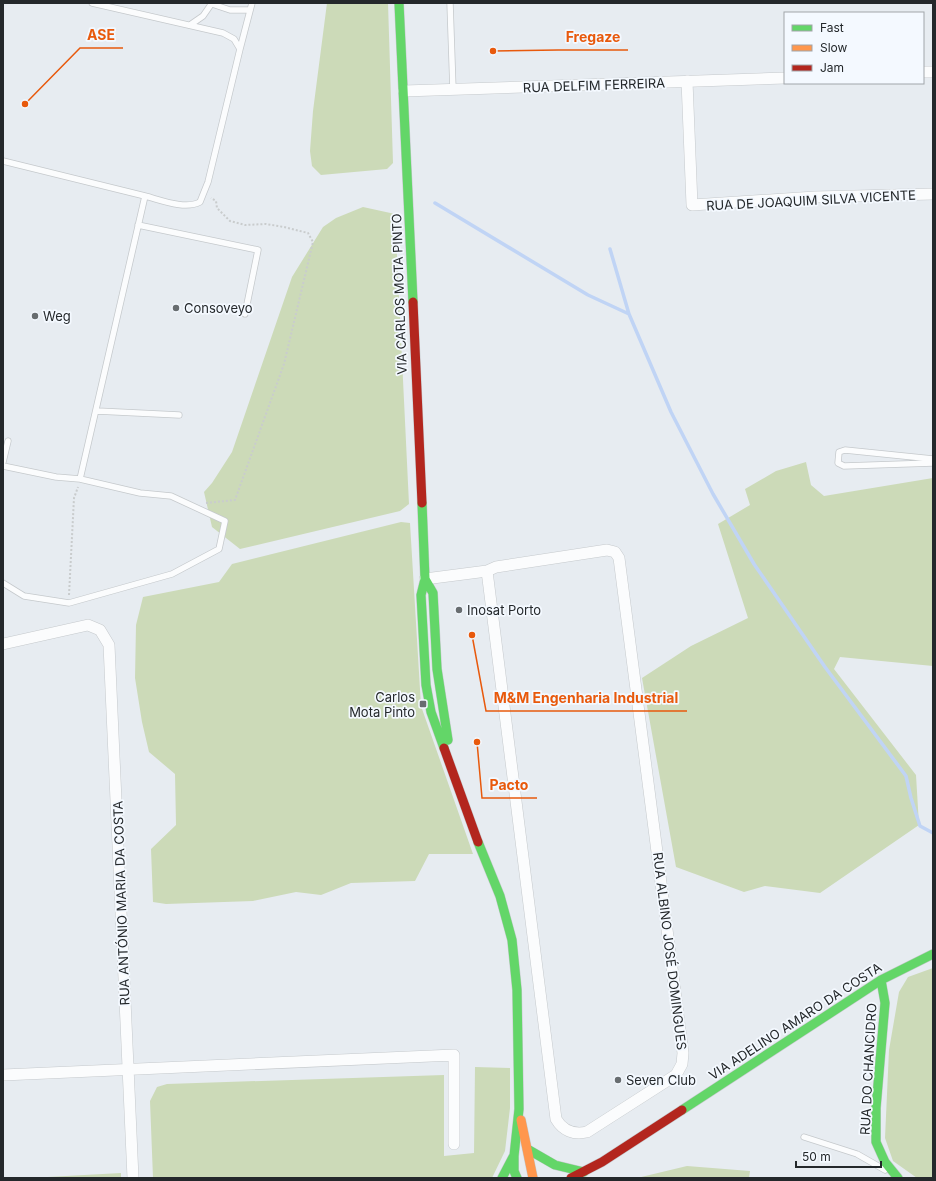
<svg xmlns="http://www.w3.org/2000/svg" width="936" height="1181" viewBox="0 0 936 1181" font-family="Inter,sans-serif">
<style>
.green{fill:#ccdab8}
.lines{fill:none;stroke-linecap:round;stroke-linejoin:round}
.stream{stroke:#c0d4f5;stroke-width:3.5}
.lane-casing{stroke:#c5c9cc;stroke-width:7}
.street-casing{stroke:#c5c9cc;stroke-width:12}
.fast-casing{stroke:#c5c9cc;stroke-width:10}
.slow-casing{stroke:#c5c9cc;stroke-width:10}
.jam-casing{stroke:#c5c9cc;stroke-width:10}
.path{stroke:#c9cccd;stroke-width:2;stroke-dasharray:2 2;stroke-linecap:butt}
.lane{stroke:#fbfcfd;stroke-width:5.5}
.street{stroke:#fbfcfd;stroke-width:11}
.fast{stroke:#63d668;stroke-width:9}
.slow{stroke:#ff974d;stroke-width:9}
.jam{stroke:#b3261e;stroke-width:9}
.poi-dot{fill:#686d70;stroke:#f4f9ff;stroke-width:1.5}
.labels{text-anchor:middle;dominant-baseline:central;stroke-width:3.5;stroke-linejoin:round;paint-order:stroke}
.street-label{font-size:13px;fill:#24282b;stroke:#f4f9ff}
.poi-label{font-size:13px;fill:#24282b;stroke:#f4f9ff;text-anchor:start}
.leader{fill:none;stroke:#e8590c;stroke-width:1.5}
.callout-dot{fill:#e8590c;stroke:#f4f9ff;stroke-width:1.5}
.callout-label{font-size:14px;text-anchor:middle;font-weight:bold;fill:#e8590c;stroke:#f4f9ff;stroke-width:3.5;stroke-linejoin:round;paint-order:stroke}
</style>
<rect width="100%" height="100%" fill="#e7ecf1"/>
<path class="green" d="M327,3H388L393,163L387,169L321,175L312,166L310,151L313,111Z
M363,207L395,214L409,504L400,511L240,549L212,527L204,492L212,483L232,452L292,277L323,227L336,218Z
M806,462L811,485L824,496L933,478V666L840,657L834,669L916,775L919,825L820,893L765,886L744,892L676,867L642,678L691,646L748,618L718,524L750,505L745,489L776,471Z
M401,522L410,523L421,706L473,854H429L415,881L351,883L321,895L296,892L253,901L166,904L153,902L151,849L176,825L175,774L149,752L142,722L135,678L136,625L143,597L219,582L232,564Z
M933,968V1178H917L893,1161L885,1138L889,1050L899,992L908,977Z
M475,1067L510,1068V1108L505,1151L492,1178H153L150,1101L157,1087L167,1084L444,1075V1156L474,1153Z
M687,1166L750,1171L749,1178H637Z
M121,1173V1178H29Z"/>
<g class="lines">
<path class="stream" d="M435,203L588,295L629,314L671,412L713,494L754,564L825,667L906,776L911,798L920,826L933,833
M610,249L629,314"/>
<g class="lane-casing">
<path id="lane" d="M450,3L453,90
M212,4L230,10H250
M190,25L203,16L212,3
M240,49L252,3
M3,161L145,196
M138,225L258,250L245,314
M97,411L179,415
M933,459L845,450L839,452L838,463L844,466L933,463
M3,462L8,441
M3,466L56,477L80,479L145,196C161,200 185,210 200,202L208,182L240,49L234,39L223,33L92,3
M3,583L24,596L69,603L172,574L219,549L225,521L171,496L140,493L80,479
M804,1137L857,1154L885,1170"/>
</g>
<g class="street-casing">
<path id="street" d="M923,72H933
M687,81L692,205L815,197L933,194
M404,91L785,78
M425,579L487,571L496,567L607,550L615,552L619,558L683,1053L682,1064L676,1075L587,1132C574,1135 563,1131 556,1119L487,571
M3,644L88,625L100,630L109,645L133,1178
M3,1075L454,1055V1144"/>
</g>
<g class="fast-casing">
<path id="fast" d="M399,3L413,302
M422,503L425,579L421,595L426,685L431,712L444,748
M425,579L433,593L437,669L448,740
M478,842L500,896L512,940L517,990L519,1109L514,1156V1171L517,1178
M881,980L885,1003L876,1108V1142L885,1162L898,1178
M682,1110L881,980L933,954
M529,1150L555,1165L584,1172
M502,1178L513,1157"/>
</g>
<g class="slow-casing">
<path id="slow" d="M521,1120L533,1178"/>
</g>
<g class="jam-casing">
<path id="jam" d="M413,302L422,503
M444,748L478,842
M571,1178L602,1162L682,1110"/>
</g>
<path class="path" d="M206,503L235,500L284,364L313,242L308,233L284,227L266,224L245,225L230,221L217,208L216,201L211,198
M69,595L74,498L78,487"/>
<use href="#lane" class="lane"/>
<use href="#street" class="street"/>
<use href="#fast" class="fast"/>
<use href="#slow" class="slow"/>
<use href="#jam" class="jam"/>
</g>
<g class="poi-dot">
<circle cx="176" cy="308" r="4"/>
<circle cx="35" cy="316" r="4"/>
<circle cx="459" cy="610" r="4"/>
<rect x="419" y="700" width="8" height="8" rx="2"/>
<circle cx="618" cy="1080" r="4"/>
</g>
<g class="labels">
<g class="street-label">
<text transform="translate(594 85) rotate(-2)">RUA DELFIM FERREIRA</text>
<text transform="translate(811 200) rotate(-3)">RUA DE JOAQUIM SILVA VICENTE</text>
<text transform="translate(399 294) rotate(-92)">VIA CARLOS MOTA PINTO</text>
<text transform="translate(121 903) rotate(-92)">RUA ANTÓNIO MARIA DA COSTA</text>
<text transform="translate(670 951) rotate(83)">RUA ALBINO JOSÉ DOMINGUES</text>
<text transform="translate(795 1021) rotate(-33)">VIA ADELINO AMARO DA COSTA</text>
<text transform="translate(868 1069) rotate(-87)">RUA DO CHANCIDRO</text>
</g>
<g class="poi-label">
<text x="184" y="308">Consoveyo</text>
<text x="43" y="316">Weg</text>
<text x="467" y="610">Inosat Porto</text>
<text x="415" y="697" text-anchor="end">Carlos<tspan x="415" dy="15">Mota Pinto</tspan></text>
<text x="626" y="1080">Seven Club</text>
</g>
</g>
<path class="leader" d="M25 104L80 48H123M493 51L558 50H628M472 635L486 711H687M477 742L482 798H537"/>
<g class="callout-dot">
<circle cx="25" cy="104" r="4"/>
<circle cx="493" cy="51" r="4"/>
<circle cx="472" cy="635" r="4"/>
<circle cx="477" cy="742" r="4"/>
</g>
<g class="callout-label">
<text x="101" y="40">ASE</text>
<text x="593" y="42">Fregaze</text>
<text x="586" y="703">M&amp;M Engenharia Industrial</text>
<text x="509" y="790">Pacto</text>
</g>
<rect width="936" height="1181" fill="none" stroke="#24282b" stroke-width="8"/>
<rect x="784" y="12" width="140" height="72" fill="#f4f9ff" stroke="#a1a5aa"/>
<rect x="792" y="25" width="20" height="6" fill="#63d668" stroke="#a1a5aa"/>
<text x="820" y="32" font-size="12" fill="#24282b">Fast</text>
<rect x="792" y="45" width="20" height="6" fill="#ff974d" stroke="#a1a5aa"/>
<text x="820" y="52" font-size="12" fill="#24282b">Slow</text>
<rect x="792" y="65" width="20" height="6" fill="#b3261e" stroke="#a1a5aa"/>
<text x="820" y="72" font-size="12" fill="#24282b">Jam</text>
<path d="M796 1161v6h85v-6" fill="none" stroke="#24282b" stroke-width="2"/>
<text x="802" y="1161" font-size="12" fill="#24282b" stroke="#f4f9ff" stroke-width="3" paint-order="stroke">50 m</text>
</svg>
